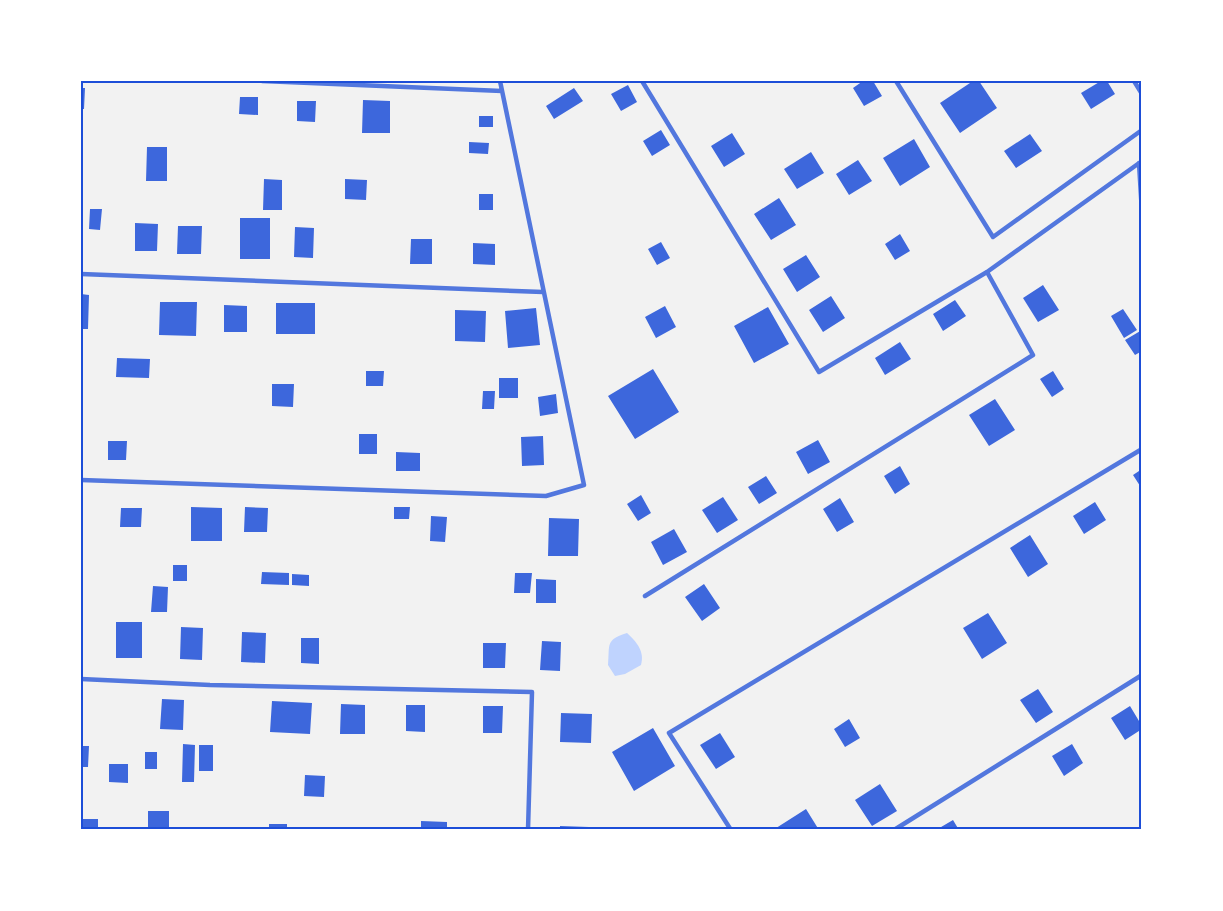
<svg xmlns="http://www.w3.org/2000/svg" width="1223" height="911" viewBox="0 0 1223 911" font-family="'Noto Serif',serif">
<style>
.water{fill:#bfd3fe}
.building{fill:#3d67dc}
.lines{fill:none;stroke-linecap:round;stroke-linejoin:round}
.service{stroke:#5277de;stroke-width:4.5}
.neatline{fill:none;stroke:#1d4ed8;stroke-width:2}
</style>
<rect width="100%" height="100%" fill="#f2f2f2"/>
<path class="water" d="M627,633C637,642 645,652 641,665L625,674L615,676L608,665C610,644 605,640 627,633Z"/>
<path class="building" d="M863,81H873L882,96L864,106L853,88Z
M973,81H979L997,108L960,133L940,103Z
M1101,81H1107L1115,94L1091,109L1081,93Z
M628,85L637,102L621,111L611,94Z
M81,88H85L84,109H81Z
M574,88L583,101L554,119L546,106Z
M240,97H258V115L239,114Z
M363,100L390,101V133H362Z
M297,101H316L315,122L297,121Z
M479,116H493V127H479Z
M661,130L670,145L652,156L643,141Z
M732,133L745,154L724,167L711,146Z
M1030,134L1042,151L1016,168L1004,151Z
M914,139L930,167L900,186L883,158Z
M469,142L489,143L488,154L469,153Z
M147,147H167V181H146Z
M811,152L824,173L797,189L784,169Z
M858,160L872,181L849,195L836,174Z
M264,179L282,180V210H263Z
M345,179L367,180L366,200L345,199Z
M479,194H493V210H479Z
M779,198L796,225L771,240L754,214Z
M90,209H102L100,230L89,229Z
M240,218H270V259H240Z
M135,223L158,224L157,251H135Z
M178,226H202L201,254H177Z
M295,227L314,228L313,258L294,257Z
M900,234L910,251L895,260L885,244Z
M411,239H432V264H410Z
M661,242L670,258L657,265L648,249Z
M473,243L495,244V265L473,264Z
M806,255L820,277L797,292L783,269Z
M1043,285L1059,310L1038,322L1023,298Z
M81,294L89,295L88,329H81Z
M831,296L845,318L823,332L809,310Z
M955,300L966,316L943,331L933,314Z
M160,302H197L196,336L159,335Z
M276,303H315V334H276Z
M224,305L247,306V332H224Z
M665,306L676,327L656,338L645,317Z
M768,307L789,344L754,363L734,326Z
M536,308L540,345L508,348L505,311Z
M1123,309L1137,330L1124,338L1111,316Z
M455,310L486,311L485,342L455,341Z
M1142,330V351L1135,355L1125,340Z
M900,342L911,359L885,375L875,358Z
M117,358L150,359L149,378L116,377Z
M653,369L679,412L635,439L608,396Z
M366,371H384L383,386H366Z
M1053,371L1064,389L1052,397L1040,379Z
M499,378H518V398H499Z
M272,384H294L293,407L272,406Z
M483,391H495L494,409H482Z
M556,394L558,413L540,416L538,397Z
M995,399L1015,430L989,446L969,415Z
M359,434H377V454H359Z
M543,436L544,465L522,466L521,437Z
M818,440L830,462L808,474L796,452Z
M108,441H127L126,460H108Z
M396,452L420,453V471H396Z
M900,466L910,484L895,494L884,476Z
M1142,469V489L1133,475Z
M766,476L777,493L759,504L748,487Z
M641,495L651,513L638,521L627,504Z
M723,497L738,520L717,533L702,510Z
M840,498L854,522L837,532L823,509Z
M1095,502L1106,520L1084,534L1073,516Z
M191,507L222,508V541H191Z
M245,507L268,508L267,532H244Z
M394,507H410L409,519H394Z
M121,508H142L141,527H120Z
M431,516L447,517L445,542L430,541Z
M549,518L579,519L578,556H548Z
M674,529L687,552L663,565L651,542Z
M1030,535L1048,564L1028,577L1010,548Z
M173,565H187V581H173Z
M262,572L289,573V585L261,584Z
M515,573H532L530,593H514Z
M292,574L309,575V586L292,585Z
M536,579L556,580V603H536Z
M704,584L720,608L702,621L685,597Z
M153,586L168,587L167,612H151Z
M988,613L1007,643L982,659L963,628Z
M116,622H142V658H116Z
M181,627L203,628L202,660L180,659Z
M242,632L266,633L265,663L241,662Z
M301,638H319V664L301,663Z
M542,641L561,642L560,671L540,670Z
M483,643H506L505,668H483Z
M1038,689L1053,712L1036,723L1020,700Z
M162,699L184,700L183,730L160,729Z
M272,701L312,703L310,734L270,732Z
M341,704L365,705V734H340Z
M406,705H425V732L406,731Z
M483,706H503L502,733H483Z
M1130,706L1142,726V729L1125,740L1111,718Z
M561,713L592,714L591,743L560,742Z
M849,719L860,738L845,747L834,729Z
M653,728L675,766L634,791L612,752Z
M720,733L735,757L716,769L700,745Z
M183,744L195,745L194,782H182Z
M1072,744L1083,763L1064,776L1052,756Z
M199,745H213V771H199Z
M81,746H89L88,767H81Z
M145,752H157V769H145Z
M109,764H128V783L109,782Z
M305,775L325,776L324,797L304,796Z
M880,784L897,811L872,826L855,800Z
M806,809L819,830H773Z
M148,811H169V830H148Z
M81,819H98V830H81Z
M953,820L959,830H936Z
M421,821L447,822V830H421Z
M269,824H287V830H269Z
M560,826L589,827V830H560Z"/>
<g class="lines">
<path class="service" d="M262,81L502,91
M642,81L819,372L987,272L1142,161
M896,81L993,237L1142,130
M1134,81L1142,94
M1139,163L1142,213
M81,274L543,292
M81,480L546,496L584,485L500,81
M645,596L1033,355L987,272
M81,679L210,685L532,692L528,830
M731,830L669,733L1142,449
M894,830L1142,675"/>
</g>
<rect width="1223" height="911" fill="none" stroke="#ffffff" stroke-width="165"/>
<rect x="82" y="82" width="1058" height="746" class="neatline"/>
</svg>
